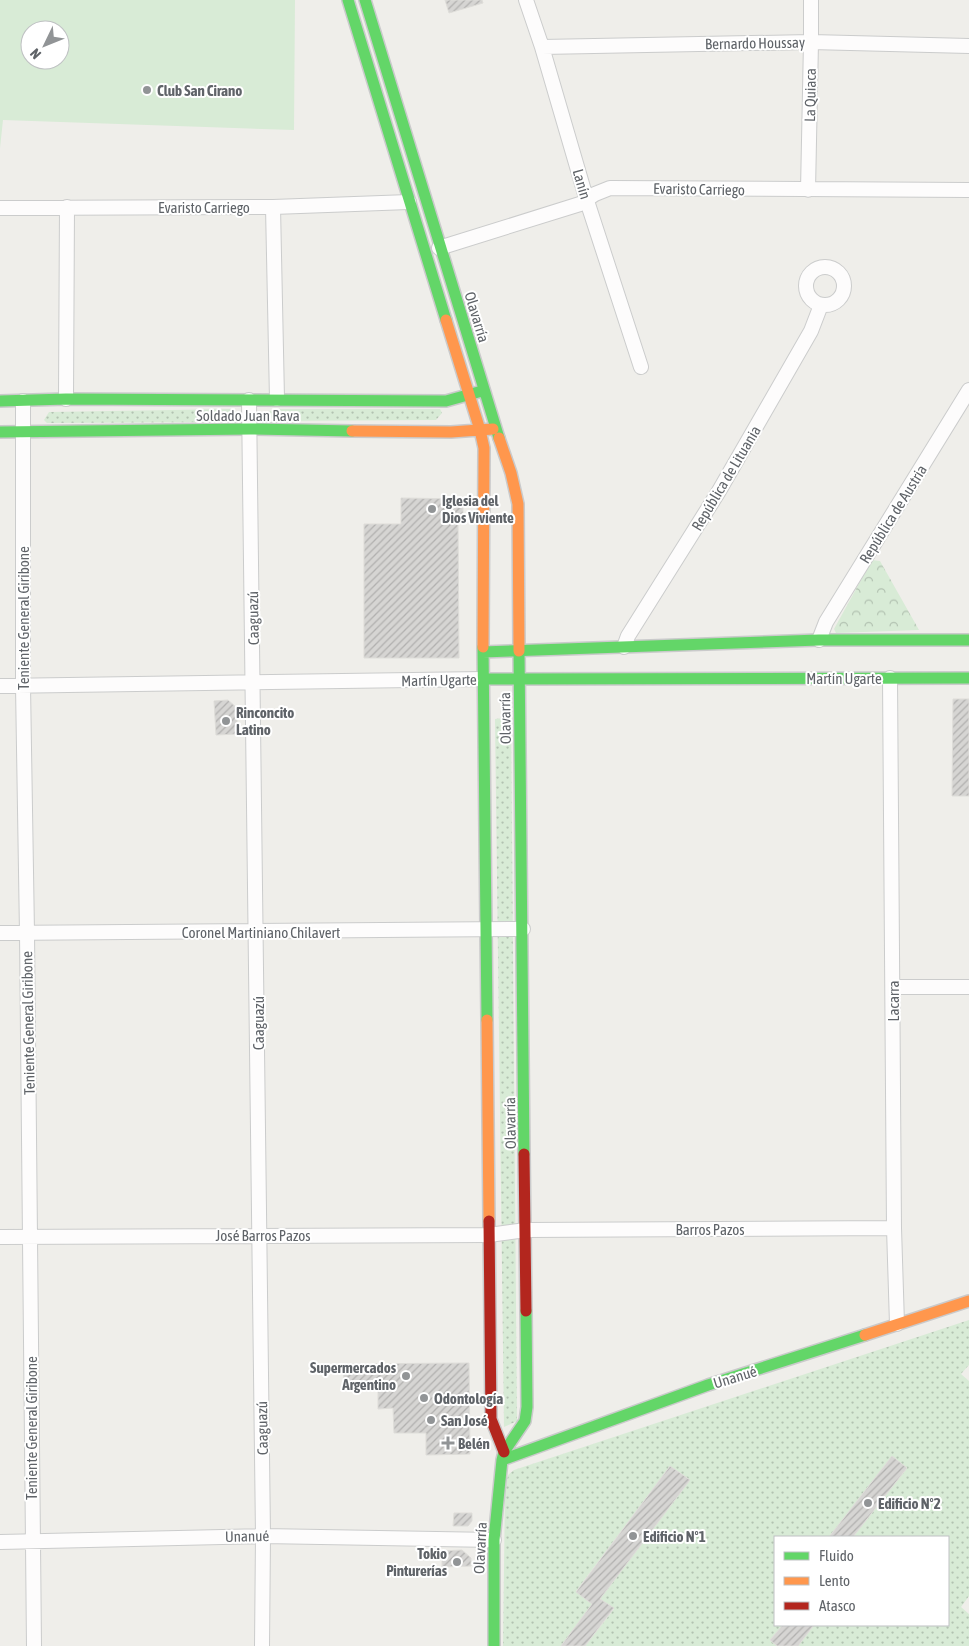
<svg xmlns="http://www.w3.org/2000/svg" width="969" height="1646" viewBox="0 0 969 1646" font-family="'Asap Condensed',sans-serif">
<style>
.grass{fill:url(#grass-dots)}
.park{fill:url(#park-crowns)}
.pitch{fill:#d8ebd6;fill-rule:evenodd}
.building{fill:url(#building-hatch);stroke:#deddd9}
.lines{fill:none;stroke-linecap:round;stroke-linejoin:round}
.street-casing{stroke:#cbcccc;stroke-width:16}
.fast-casing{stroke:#cacacb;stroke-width:14}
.slow-casing{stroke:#cacacb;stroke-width:14}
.jam-casing{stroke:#cacacb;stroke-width:14}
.street{stroke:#fdfcfc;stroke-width:14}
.fast{stroke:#63d668;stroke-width:11}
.slow{stroke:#ff974d;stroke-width:11}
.jam{stroke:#b3261e;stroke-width:11}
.poi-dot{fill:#919496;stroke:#fff;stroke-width:2}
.labels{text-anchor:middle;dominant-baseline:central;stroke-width:4;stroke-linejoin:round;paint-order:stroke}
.street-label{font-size:15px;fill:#5f6368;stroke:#fff}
.poi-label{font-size:15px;font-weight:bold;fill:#5f6368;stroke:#fff;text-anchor:start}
</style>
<defs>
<pattern id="grass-dots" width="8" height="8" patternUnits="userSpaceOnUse" patternTransform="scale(1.25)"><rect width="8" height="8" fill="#d8ebd6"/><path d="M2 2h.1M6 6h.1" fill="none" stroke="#b2c2b1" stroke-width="1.8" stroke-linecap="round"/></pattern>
<pattern id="park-crowns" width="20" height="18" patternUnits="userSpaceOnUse" patternTransform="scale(1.25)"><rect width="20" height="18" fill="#d8ebd6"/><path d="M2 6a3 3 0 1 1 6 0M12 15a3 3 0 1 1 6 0" fill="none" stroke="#b2c2b1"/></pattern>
<pattern id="building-hatch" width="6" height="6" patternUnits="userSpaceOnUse" patternTransform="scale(1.25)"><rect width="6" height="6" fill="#d6d5d3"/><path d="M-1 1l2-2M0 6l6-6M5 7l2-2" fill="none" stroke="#b1b0af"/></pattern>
</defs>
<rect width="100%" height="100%" fill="#efeeea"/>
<path class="grass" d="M233,409L239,415L233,422L47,423L44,420L49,412Z
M276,409H440L442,413L436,420L276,421L268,416L270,411Z
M511,717L517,1421L504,1427L495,719Z
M969,1320V1365L961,1374L969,1381V1596L961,1607L969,1614V1646H798L814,1625H948V1537H853L907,1468L892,1456L829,1537H775V1625H783L770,1640L777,1646H585L614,1609L600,1599L689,1480L670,1466L576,1591L592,1604L561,1646H503L505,1490L508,1475L514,1470Z"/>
<path class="park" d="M872,560L880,561L919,630L836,633L834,629Z"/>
<path class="pitch" d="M0,0H295L294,130L3,120L0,148ZM30,30H60V60H30Z"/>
<path class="building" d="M445,0H482L483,3L449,13Z
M401,498L463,499V521H458L459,658H364V524H401Z
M953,699H969V796H952Z
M228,700L237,708V734L216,735L214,701Z
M469,1363L470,1454L426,1455V1433H394L393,1408L378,1409V1389L344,1388L343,1364Z
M892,1456L907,1468L853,1537H829Z
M670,1466L690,1480L600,1599L614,1608L585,1646H561L592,1604L576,1592Z
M454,1513H472V1521L468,1526H453Z
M462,1550L471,1558V1566L442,1567V1551Z
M783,1625H814L798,1646H777L770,1640Z"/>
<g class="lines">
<g class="street-casing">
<path id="street" d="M526,0L542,47L587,201L641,367
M542,47L811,42L969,46
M808,190L811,42V0
M273,207L277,399
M0,208L273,207L409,202
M439,248L580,204L595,194L610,188L969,190
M806 286a19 19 0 1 1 38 0a19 19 0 1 1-38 0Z
M66,399L67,207
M249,400L263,1536L262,1646
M23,401V686L27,933L34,1646
M819,640L826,622L969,390
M624,647L628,636L719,491L811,331L821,305
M890,678L894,1228L897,1324
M0,686L483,679
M0,933L523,929
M893,987H969
M0,1237L489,1235L526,1230L894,1228
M0,1542L263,1536L494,1540"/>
</g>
<g class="fast-casing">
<path id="fast" d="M348,0L446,320
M365,0L499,438
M0,401L66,399L446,401L482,391
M0,432L250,429L352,431
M483,647L487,1020
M519,651L524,1154
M483,652L819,640H969
M483,679L969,678
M502,1460L708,1385L865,1335
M494,1646V1540L502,1460L504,1452L525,1421L527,1407L526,1311"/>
</g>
<g class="slow-casing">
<path id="slow" d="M446,320L480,430L484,448L483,647
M352,431L451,432L493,429
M499,438L511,473L518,504L519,651
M487,1020L489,1221
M865,1335L969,1301"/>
</g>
<g class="jam-casing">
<path id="jam" d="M524,1154L526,1311
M489,1221L491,1419L504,1452"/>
</g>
<use href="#street" class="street"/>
<use href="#fast" class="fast"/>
<use href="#slow" class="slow"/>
<use href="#jam" class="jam"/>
</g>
<g class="poi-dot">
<circle cx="147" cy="90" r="5"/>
<circle cx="432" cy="509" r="5"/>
<circle cx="226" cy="721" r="5"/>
<circle cx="406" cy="1376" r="5"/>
<circle cx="424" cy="1398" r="5"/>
<circle cx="431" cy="1420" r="5"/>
<path d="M445.5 1435.5h5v5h5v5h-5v5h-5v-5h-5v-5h5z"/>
<circle cx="868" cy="1503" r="5"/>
<circle cx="633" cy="1536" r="5"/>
<circle cx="457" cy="1562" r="5"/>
</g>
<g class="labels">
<g class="street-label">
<text transform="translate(755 43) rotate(-1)">Bernardo Houssay</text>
<text transform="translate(810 95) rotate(-89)">La Quiaca</text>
<text transform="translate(582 184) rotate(74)">Lanín</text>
<text transform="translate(699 189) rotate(1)">Evaristo Carriego</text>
<text x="204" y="207">Evaristo Carriego</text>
<text transform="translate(477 317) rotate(73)">Olavarría</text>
<text x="248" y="415">Soldado Juan Rava</text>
<text transform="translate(726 478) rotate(-59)">República de Lituania</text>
<text transform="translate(893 514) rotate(-58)">República de Austria</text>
<text transform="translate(23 618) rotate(-90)">Teniente General Giribone</text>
<text transform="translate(253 618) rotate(-91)">Caaguazú</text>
<text x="844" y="678">Martín Ugarte</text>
<text transform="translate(439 680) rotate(-1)">Martín Ugarte</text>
<text transform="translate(505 718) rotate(-91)">Olavarría</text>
<text x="261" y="932">Coronel Martiniano Chilavert</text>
<text transform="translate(893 1001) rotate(-90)">Lacarra</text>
<text transform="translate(28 1023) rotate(-91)">Teniente General Giribone</text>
<text transform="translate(258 1023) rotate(-90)">Caaguazú</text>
<text transform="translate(510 1123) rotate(-91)">Olavarría</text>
<text x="710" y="1229">Barros Pazos</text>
<text x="263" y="1235">José Barros Pazos</text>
<text transform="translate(735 1377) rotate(-17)">Unanué</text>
<text transform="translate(31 1428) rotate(-90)">Teniente General Giribone</text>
<text transform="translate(262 1428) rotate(-91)">Caaguazú</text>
<text transform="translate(247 1536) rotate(-1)">Unanué</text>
<text transform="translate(480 1548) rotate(-87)">Olavarría</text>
</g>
<g class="poi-label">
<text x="157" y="90">Club San Cirano</text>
<text x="442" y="500">Iglesia del<tspan x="442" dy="17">Dios Viviente</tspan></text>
<text x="236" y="712">Rinconcito<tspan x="236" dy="17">Latino</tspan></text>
<text x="396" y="1367" text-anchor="end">Supermercados<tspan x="396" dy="17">Argentino</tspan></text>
<text x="434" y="1398">Odontología</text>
<text x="441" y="1420">San José</text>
<text x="458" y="1443">Belén</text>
<text x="878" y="1503">Edificio N°2</text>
<text x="643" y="1536">Edificio N°1</text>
<text x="447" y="1553" text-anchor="end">Tokio<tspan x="447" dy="17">Pinturerías</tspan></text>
</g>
</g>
<rect x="774" y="1536" width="175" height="90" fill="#ffffff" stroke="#bfc1c3"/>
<rect x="784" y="1552" width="25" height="8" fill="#63d668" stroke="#bfc1c3"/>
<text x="819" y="1561" font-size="15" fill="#5f6368">Fluido</text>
<rect x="784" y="1577" width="25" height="8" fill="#ff974d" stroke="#bfc1c3"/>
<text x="819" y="1586" font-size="15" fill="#5f6368">Lento</text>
<rect x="784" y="1602" width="25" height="8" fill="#b3261e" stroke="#bfc1c3"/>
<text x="819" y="1611" font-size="15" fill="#5f6368">Atasco</text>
<g transform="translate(45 45) rotate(227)"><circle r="24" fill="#ffffff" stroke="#bfc1c3"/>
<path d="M0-4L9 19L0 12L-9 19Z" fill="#919496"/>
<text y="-8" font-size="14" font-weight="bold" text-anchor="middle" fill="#5f6368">N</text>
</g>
</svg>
